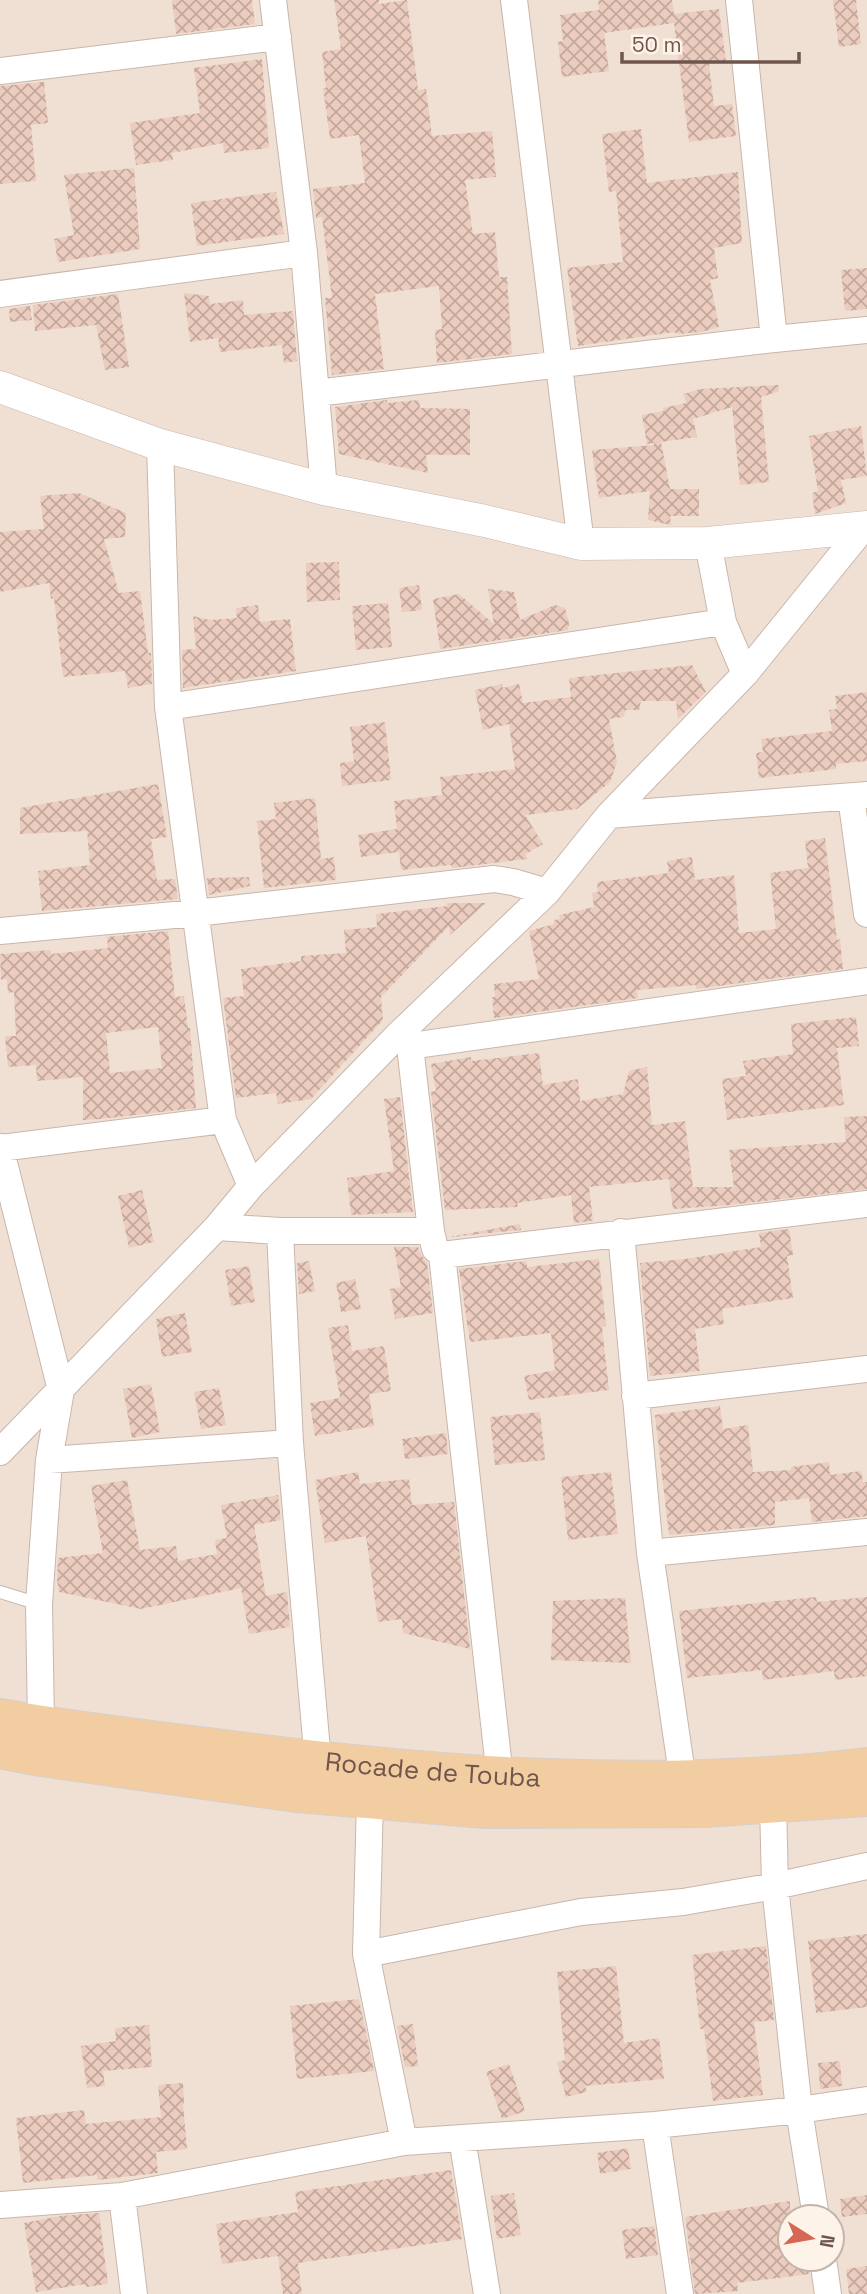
<svg xmlns="http://www.w3.org/2000/svg" width="867" height="2294" viewBox="0 0 867 2294" font-family="'Space Grotesk',sans-serif">
<style>
.residential{fill:#f0e0d3;fill-rule:evenodd}
.building{fill:url(#building-cross-hatch);fill-rule:evenodd}
.lines{fill:none;stroke-linecap:round;stroke-linejoin:round}
.service-casing{stroke:#c9b6ab;stroke-width:14}
.minor-casing{stroke:#c9b6ab;stroke-width:28}
.tertiary-casing{stroke:#c9b6ab;stroke-width:33}
.primary-casing{stroke:#d7cfcd;stroke-width:40}
.service{stroke:#fff;stroke-width:12}
.minor{stroke:#fff;stroke-width:26}
.tertiary{stroke:#fff;stroke-width:32}
.primary{stroke:#f2cda2;stroke-width:38}
.labels{text-anchor:middle;dominant-baseline:central;stroke-width:6;stroke-linejoin:round;paint-order:stroke}
.street-label{font-size:26px;fill:#6f554c;stroke:#fdf3e9}
</style>
<defs>
<pattern id="building-cross-hatch" width="8" height="8" patternUnits="userSpaceOnUse" patternTransform="scale(1.75)"><rect width="8" height="8" fill="#ecccbe"/><path d="M0 0l8 8M0 8l8-8" fill="none" stroke="#c3a89d"/></pattern>
</defs>
<rect width="100%" height="100%" fill="#f9efe4"/>
<path class="residential" d="M0,0H867V2294H0ZM790,2217H832V2259H790Z"/>
<path class="building" d="M172,0H252L255,24L176,34Z
M334,0H379V4L407,0L418,90L426,89L432,136L492,131L496,177L465,180L473,234L495,232L499,277H507L512,354L437,363L435,330L442,329L439,286L375,294L384,369L332,375L325,298H332L322,217L316,218L313,189L365,183L359,135L330,139L323,88H326L322,52L341,49Z
M598,0H672L674,14L719,9L726,62L709,64L714,106L732,104L736,136L689,142L674,23L604,33L609,71L562,77L558,42L563,41L560,15L599,10Z
M833,0H856L861,44L839,47Z
M262,59L269,148L224,153L223,143L172,153L173,160L136,165L130,123L200,113L194,68Z
M44,82L48,123L31,125L36,181L0,184V86Z
M641,129L647,183L738,172L742,243L714,248L718,278L710,280L719,327L701,332L678,334L674,332L578,346L567,268L623,262L616,191L609,192L602,134Z
M134,168L140,249L58,262L54,239L74,235L64,175Z
M276,192L284,234L197,246L191,203Z
M867,268V309L845,311L841,270Z
M184,293L209,296L210,304L243,300L244,315L293,311L297,361L284,363L282,345L220,352L218,338L190,342Z
M118,294L129,367L105,370L96,325L35,331L33,305Z
M30,306L32,320L10,322L9,309Z
M778,385L779,391L761,397L769,482L740,485L732,407L693,419L697,437L661,442L670,489H699V516H670L671,525L648,520L650,491L599,498L592,450L654,445V443L647,444L642,415L664,411L663,408L686,403L684,394L700,389Z
M387,400V403L419,400L420,408L470,409V455H426L428,473L339,454L335,407Z
M861,426L867,476L841,480L846,503L815,514L812,493L818,491L809,436Z
M79,493L126,513L125,537L104,539L119,593L140,591L148,653H151L152,684L128,688L125,671L63,677L54,598L51,599L49,583L0,592V532L44,529L40,496Z
M339,562L340,600L307,602L306,563Z
M419,585L422,610L402,612L399,588Z
M488,589L514,592L520,620L555,605L565,608L569,623L568,630L440,649L433,599L459,594L494,624Z
M388,603L392,647L356,650L352,606Z
M258,605L260,622L290,619L296,671L183,688L182,650L196,649L193,616L210,620L237,618L236,608Z
M692,665L706,692L678,719L676,701H641L639,710H626L623,717L609,719L617,762L610,782L577,809L525,815L543,844L526,854L527,859L452,868L451,865L401,870L399,852L361,857L358,835L397,829L394,801L442,795L440,777L515,769L509,724L483,730L475,690L502,684L503,688L519,684L523,703L571,697L569,678Z
M867,692V761L836,764V769L759,778L756,753L763,752L761,739L832,731L829,710L837,709L835,696Z
M385,722L391,780L342,786L340,763L354,761L350,727Z
M158,784L167,837L151,839L157,880L175,879L178,899L42,911L38,871L90,865L87,831L20,834V808Z
M315,798L321,859L334,857L336,880L264,888L257,821L276,819L274,803Z
M825,838L837,940L840,939L843,969L696,989V985L637,990L638,998L494,1018L492,997H495L494,984L539,979L529,931L554,924V920L560,919L559,915L594,907L592,893L598,892L597,882L669,873L667,861L692,857L695,880L734,875L739,933L776,929L770,873L808,868L805,841Z
M249,877L250,886L209,895L207,878Z
M447,903H486L450,935L449,926L381,997L383,1020L311,1099L278,1104L276,1093L236,1098L223,998L244,996L241,969L301,961V956L346,953L344,930L377,927L376,914L447,906Z
M168,931L175,997L184,996L188,1028H190L196,1108L101,1119L83,1120V1077L37,1081L36,1065L8,1067L5,1036H16L14,992L8,993L7,979L1,980L0,954L51,950V954L108,948L107,937ZM158,1027L162,1068L110,1073L106,1033Z
M856,1017L859,1046L837,1048L844,1105L727,1120L722,1079L746,1076L743,1061L793,1054L791,1024Z
M539,1053L543,1085L578,1079L580,1101L623,1094L629,1071L647,1067L652,1125L685,1121L693,1187H734L729,1150L846,1142L844,1117L867,1116V1189L730,1205L673,1209L669,1179L589,1187L593,1221L574,1223L571,1195L517,1203L518,1207L445,1210L431,1092L436,1091L431,1064L471,1057V1061Z
M400,1097L413,1212L351,1215L347,1178L394,1171L384,1099Z
M142,1190L154,1242L129,1248L118,1196Z
M520,1224L521,1230L449,1237Z
M789,1229L793,1255L787,1256L793,1298L722,1309L724,1324L695,1329L700,1371L650,1376L640,1263L685,1259L761,1247L759,1233Z
M394,1247H418L420,1253L427,1263L433,1313L395,1319L390,1289L401,1287Z
M599,1259L606,1326L602,1327L609,1390L529,1400L524,1376L555,1370L551,1333L470,1342L459,1269L526,1261L527,1267Z
M309,1261L315,1291L299,1294L297,1263Z
M249,1266L255,1302L231,1306L225,1270Z
M355,1279L361,1309L341,1312L336,1283Z
M185,1313L192,1352L162,1357L156,1319Z
M348,1325L352,1351L384,1346L391,1391L369,1394L374,1426L315,1436L310,1403L340,1398L328,1328Z
M151,1384L160,1432L132,1438L123,1389Z
M219,1388L226,1425L201,1429L194,1392Z
M720,1406L723,1429L748,1425L753,1472L791,1470V1467L829,1462L830,1475L861,1471L863,1482H867V1516L812,1522L809,1498L775,1502V1525L669,1535L655,1415Z
M540,1412L545,1460L495,1465L490,1417Z
M446,1433L448,1454L405,1459L402,1439Z
M358,1472L360,1484L409,1479L412,1505L454,1502L470,1649L403,1633L402,1619L378,1622L366,1536L325,1543L315,1480Z
M611,1472L618,1534L568,1540L561,1477Z
M127,1480L140,1550L176,1546L178,1561L217,1554L215,1540L227,1538L221,1505L278,1495L281,1520L254,1525L266,1596L287,1592L290,1627L249,1634L241,1588L141,1609L59,1592L57,1579L58,1558L103,1553L91,1486Z
M816,1597L817,1602L867,1597V1676L835,1680L834,1671L763,1680L762,1670L687,1678L679,1611Z
M625,1598L631,1663L551,1660L553,1601Z
M867,1934V2007L816,2013L808,1941Z
M766,1946L774,2020L754,2022L763,2095L713,2101L704,2029H700L692,1955Z
M616,1966L624,2043L659,2038L664,2079L585,2086L587,2092L566,2097L557,2062L565,2060L557,1972Z
M359,1999L374,2071L297,2079L290,2006Z
M413,2024L418,2066L405,2067L397,2026Z
M149,2025L152,2067L103,2071L105,2086L87,2088L81,2046L116,2041L115,2028Z
M840,2061L842,2086L820,2089L818,2063Z
M509,2064L525,2111L502,2119L486,2072Z
M183,2083L184,2104H183L187,2149L156,2152L158,2173L97,2180V2175L23,2183L16,2118L84,2110L86,2124L161,2117L158,2085Z
M628,2148L631,2169L600,2174L597,2153Z
M451,2170L462,2239L298,2263L302,2294H283L278,2256L222,2264L216,2224L298,2212L295,2192Z
M514,2193L521,2235L497,2239L491,2196Z
M867,2195V2214L842,2217L840,2199Z
M790,2201V2259H808L809,2274L737,2283L738,2291L695,2294L685,2217Z
M99,2213L108,2284L86,2287L85,2284L36,2292L24,2223L60,2216Z
M654,2226L658,2255L626,2259L622,2230Z
M867,2266V2294H849L846,2269Z"/>
<g class="lines">
<g class="service-casing">
<path id="service" d="M0,1592L39,1604"/>
</g>
<g class="minor-casing">
<path id="minor" d="M273,0L304,253L324,489
M514,0L581,544
M739,0L774,339
M0,71L278,37
M0,294L304,253
M316,393L774,339L867,330
M160,445L168,707L223,1120L251,1186
M708,543L723,622L745,674
M168,707L723,622
M851,797L867,914
M609,815L867,795
M0,931L196,913L494,879L513,882L547,892
M397,1036L410,1046L867,981
M410,1046L431,1231L435,1249L442,1255L500,1777
M0,1147L61,1390L49,1460L39,1604L41,1725
M0,1148L223,1120
M217,1227L280,1231H431
M280,1231L290,1443L318,1762
M621,1232L650,1553L683,1781
M442,1255L867,1204
M635,1396L867,1369
M0,1452L217,1227L251,1186L397,1036L547,892L609,815L745,674L864,527
M49,1460L290,1443
M650,1553L867,1532
M370,1799L366,1954L404,2142
M773,1803L775,1886L799,2110L816,2217
M366,1954L581,1912L683,1902L775,1886L867,1866
M655,2125L680,2294
M462,2138L487,2294
M122,2196L134,2294
M0,2205L122,2196L404,2142L655,2125L799,2110L867,2100
M823,2259L828,2294"/>
</g>
<g class="tertiary-casing">
<path id="tertiary" d="M0,387L160,445L324,489L485,521L581,544L708,543L867,527"/>
</g>
<g class="primary-casing">
<g id="primary">
<path id="s1" d="M0,1718C71,1731 144,1739 216,1748C432,1776 650,1793 867,1767"/>
<path d="M0,1749L41,1757L297,1793L485,1809L705,1808L867,1797"/>
</g>
</g>
<use href="#service" class="service"/>
<use href="#minor" class="minor"/>
<use href="#tertiary" class="tertiary"/>
<use href="#primary" class="primary"/>
</g>
<g class="labels">
<g class="street-label">
<text stroke="none"><textPath href="#s1" startOffset="436">Rocade de Touba</textPath></text>
</g>
</g>
<g transform="translate(811 2238) rotate(101)"><circle r="33" fill="#fdf3e9" stroke="#c4b4aa" stroke-width="2"/>
<path d="M0-5L12 26L0 18L-12 26Z" fill="#d76655"/>
<text y="-10" font-size="19" font-weight="bold" text-anchor="middle" fill="#6f554c">N</text>
</g>
<path d="M622 52v10h177v-10" fill="none" stroke="#6f554c" stroke-width="3.5"/>
<text x="632" y="52" font-size="21" fill="#6f554c" stroke="#fdf3e9" stroke-width="5" paint-order="stroke">50 m</text>
</svg>
